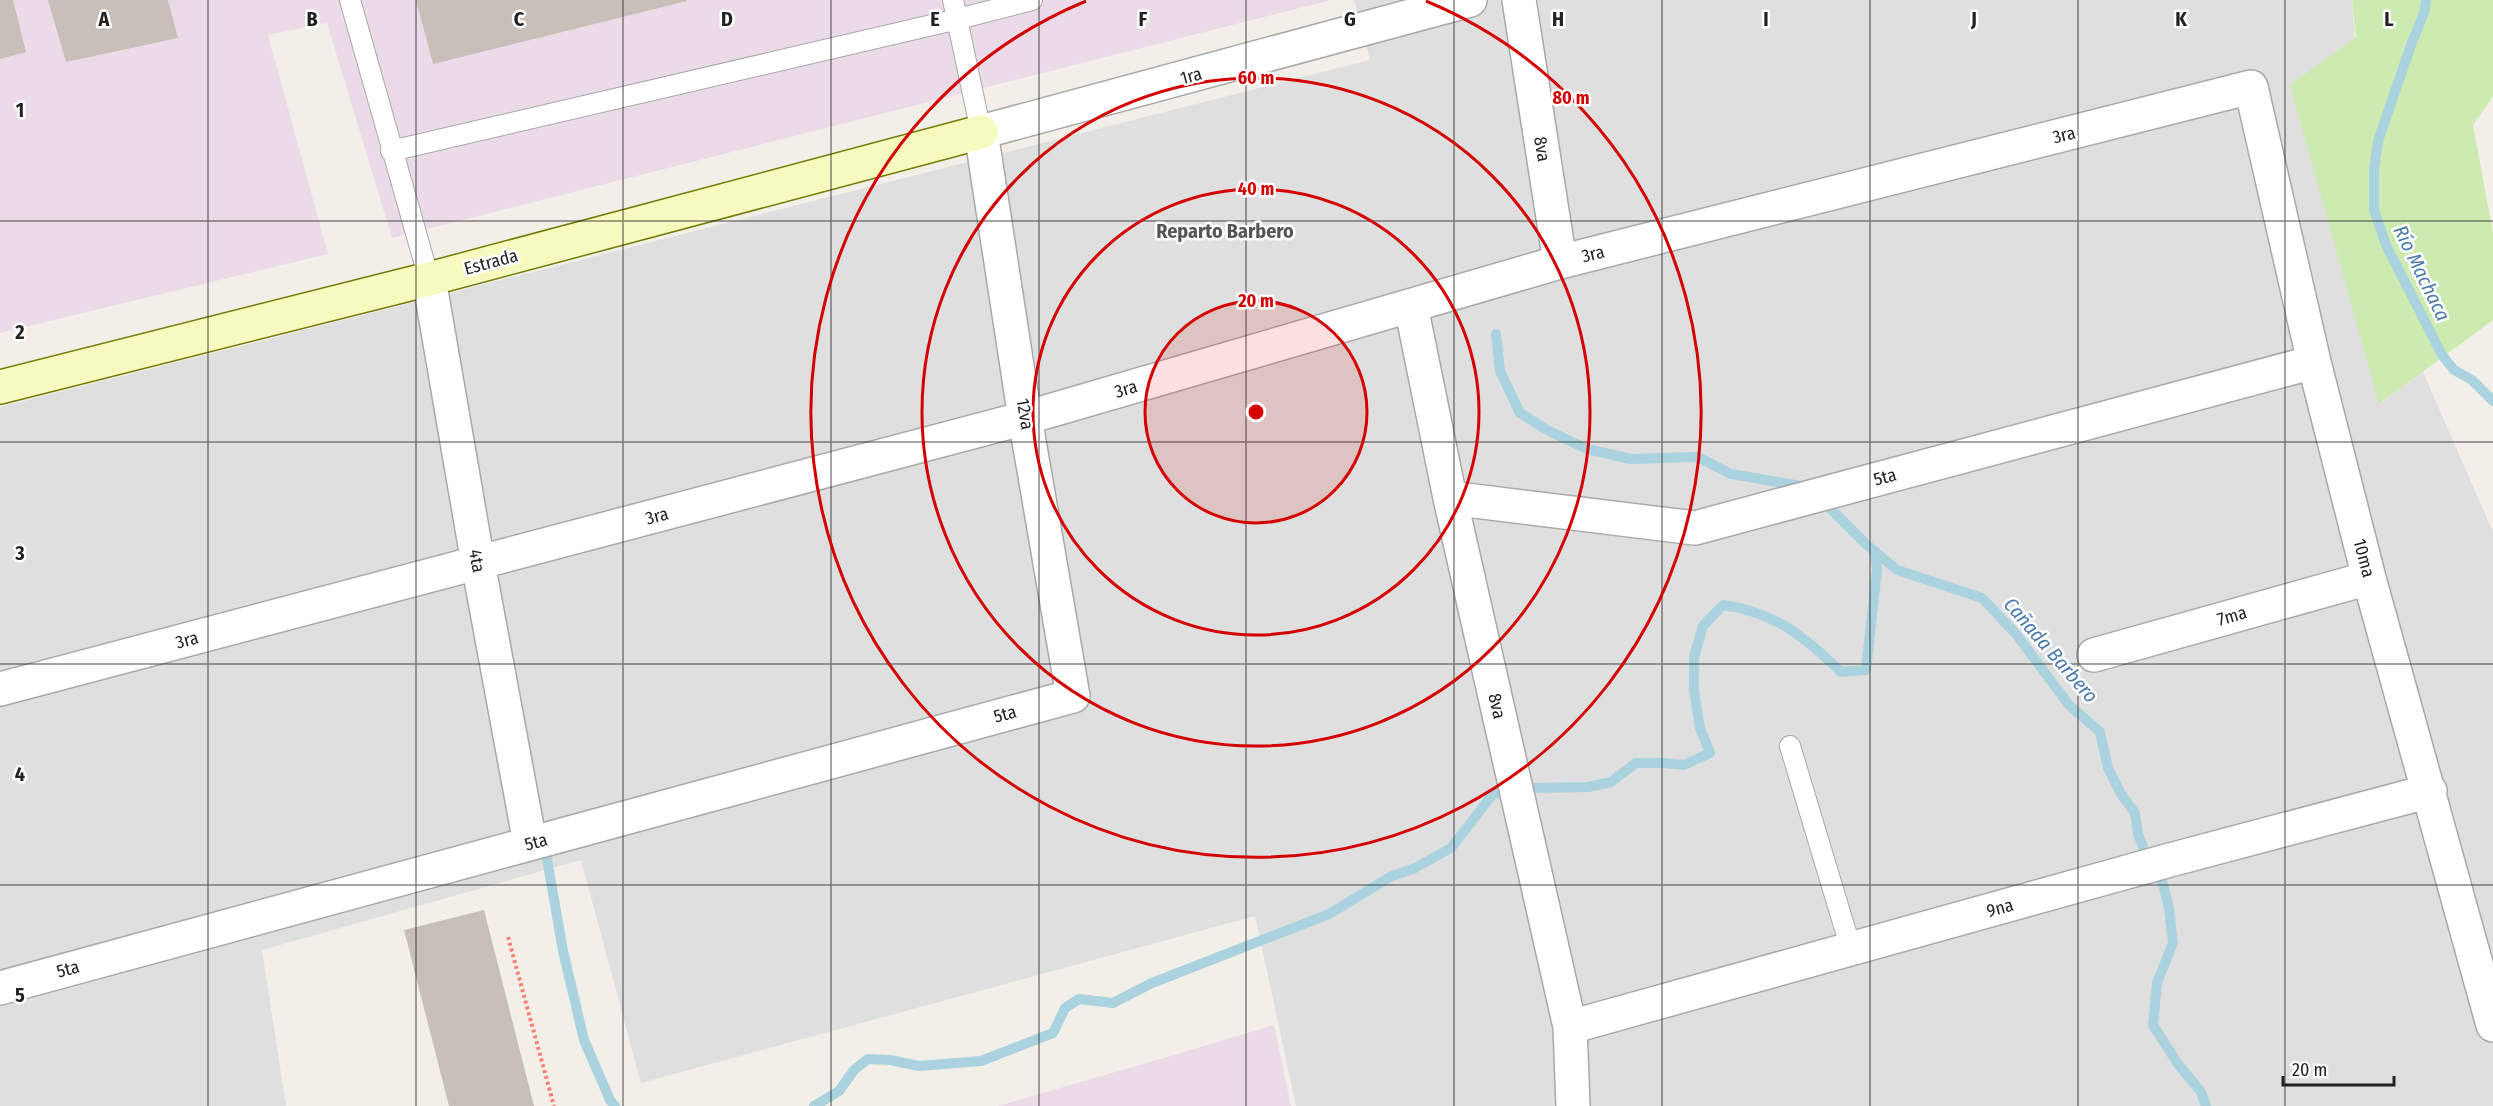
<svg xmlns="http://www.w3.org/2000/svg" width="2493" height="1106" viewBox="0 0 2493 1106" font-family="'Fira Sans Condensed',sans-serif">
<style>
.residential{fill:#e0dfdf}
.industrial{fill:#ebdbe8}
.grass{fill:#cdebb0}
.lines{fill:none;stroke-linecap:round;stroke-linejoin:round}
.stream{stroke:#aad3df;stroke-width:10}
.building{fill:#c7bfb8}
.lane-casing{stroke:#a9a9a9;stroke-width:22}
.street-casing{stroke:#a9a9a9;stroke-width:36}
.secondary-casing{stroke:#707d05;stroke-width:36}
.path{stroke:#fa8072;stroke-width:4;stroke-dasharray:3 3;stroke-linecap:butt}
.lane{stroke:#fff;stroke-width:20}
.street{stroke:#fff;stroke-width:33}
.secondary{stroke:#f7fabf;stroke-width:33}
.grid{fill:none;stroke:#222;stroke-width:1.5;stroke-opacity:0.55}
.ring{fill:none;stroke:#d40000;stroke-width:3}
.labels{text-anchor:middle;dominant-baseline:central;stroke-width:5;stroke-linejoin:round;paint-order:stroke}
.street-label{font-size:18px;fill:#222;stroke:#fff}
.neighbourhood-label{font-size:20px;font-weight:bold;fill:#555;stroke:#fff}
.water-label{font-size:20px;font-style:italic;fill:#4a7aab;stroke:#fff}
.grid-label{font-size:20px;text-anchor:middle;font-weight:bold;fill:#222;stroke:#fff;stroke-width:5;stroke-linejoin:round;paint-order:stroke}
.centre{fill:#d40000;stroke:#fff;stroke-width:3}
.ring-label{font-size:18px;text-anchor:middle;font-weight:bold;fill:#d40000;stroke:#fff;stroke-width:5;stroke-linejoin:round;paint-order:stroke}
</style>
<rect width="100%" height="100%" fill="#f2efe9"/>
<path class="residential" d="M1354,0H2352L2380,404L2423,372L2493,532V1106H1296L1255,916L641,1083L581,860L262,950L286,1106H0V407L1370,60Z"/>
<path class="industrial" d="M0,0H1331L392,238L327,23L268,35L328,254L0,333Z
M1274,1025L1291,1106H998L1174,1055Z"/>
<path class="grass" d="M2352,0H2493V96L2473,125L2493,233V320L2379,404L2290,85L2356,37Z"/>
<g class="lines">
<path class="stream" d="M2426,0L2425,10L2411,45L2378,141L2374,170V210L2386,245L2442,355L2454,370L2472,380L2493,401
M1496,334L1500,371L1520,413L1547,430L1587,449L1631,459L1698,457L1731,474L1807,487
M1821,499L1866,544L1897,570L1982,598L2016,634L2069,705L2100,732L2108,768L2121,794L2135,813L2138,834L2145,852L2163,884L2169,908L2173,943L2157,983L2153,1025L2178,1064L2201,1092L2206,1106
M547,859L563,951L584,1040L610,1100L615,1106
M814,1106L839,1091L854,1070L868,1059L890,1060L919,1066L981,1061L1053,1033L1065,1008L1079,999L1113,1003L1152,983L1329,914L1390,877L1415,868L1451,848L1493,794L1534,788L1588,787L1611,782L1636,763H1664L1684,765L1710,753L1700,728L1694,691V657L1703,626L1723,605C1775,612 1805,637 1841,672L1866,670L1877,570L1875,551"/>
</g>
<path class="building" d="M0,0H13L26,52L0,59Z
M48,0H168L178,38L66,62Z
M416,0H687V1L433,64Z
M484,910L534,1106H449L404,930Z"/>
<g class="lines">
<g class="lane-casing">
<path id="lane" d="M350,0L429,279
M953,0L981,132
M391,151L958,19L1032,0
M1790,746L1851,949"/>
</g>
<g class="street-casing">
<path id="street" d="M1519,0L1560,262
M429,279L478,563L530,843
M1411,306L1450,498L1570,1027L1573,1106
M1450,498L1695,528L2314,362
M2094,655L2369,578
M0,689L1025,418L1560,262L2251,87L2314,362L2369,578L2493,1025
M0,988L1073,696L1025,418L981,132L1470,0
M1570,1027L2170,860L2430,791"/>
</g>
<g class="secondary-casing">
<path id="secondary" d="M0,387L429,279L981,132"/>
</g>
<path class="path" d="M508,937L554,1106"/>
<use href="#lane" class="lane"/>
<use href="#street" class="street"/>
<use href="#secondary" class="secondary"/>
</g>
<path class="grid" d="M208,0V1106M416,0V1106M623,0V1106M831,0V1106M1039,0V1106M1246,0V1106M1454,0V1106M1662,0V1106M1870,0V1106M2078,0V1106M2285,0V1106M0,221H2493M0,442H2493M0,664H2493M0,885H2493"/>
<circle cx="1256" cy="412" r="111" fill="#d40000" fill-opacity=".12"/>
<g class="ring">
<circle cx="1256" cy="412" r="111"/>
<circle cx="1256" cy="412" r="223"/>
<circle cx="1256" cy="412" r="334"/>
<path d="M1426 1A445 445 0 1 1 1086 1"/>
</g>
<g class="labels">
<g class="street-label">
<text transform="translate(1191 76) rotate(-15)">1ra</text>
<text transform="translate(2064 135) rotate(-14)">3ra</text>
<text transform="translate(1542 149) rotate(81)">8va</text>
<text transform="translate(1593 254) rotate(-14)">3ra</text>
<text transform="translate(491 262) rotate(-15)">Estrada</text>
<text transform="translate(1126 389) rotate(-16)">3ra</text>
<text transform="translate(1025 414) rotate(81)">12va</text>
<text transform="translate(1885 477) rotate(-15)">5ta</text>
<text transform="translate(657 516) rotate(-15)">3ra</text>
<text transform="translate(2364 558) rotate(75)">10ma</text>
<text transform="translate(477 561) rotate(80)">4ta</text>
<text transform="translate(2232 616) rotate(-16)">7ma</text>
<text transform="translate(187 640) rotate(-15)">3ra</text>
<text transform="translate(1497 706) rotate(77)">8va</text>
<text transform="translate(1005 714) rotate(-15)">5ta</text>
<text transform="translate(536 842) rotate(-15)">5ta</text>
<text transform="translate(2000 908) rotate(-15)">9na</text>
<text transform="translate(68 969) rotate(-15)">5ta</text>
</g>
<g class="neighbourhood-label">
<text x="1225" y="231">Reparto Barbero</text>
</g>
<g class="water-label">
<text transform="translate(2422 273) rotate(64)">Río Machaca</text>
<text transform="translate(2051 650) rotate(49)">Cañada Barbero</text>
</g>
</g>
<g class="grid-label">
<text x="104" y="26">A</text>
<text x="312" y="26">B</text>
<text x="519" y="26">C</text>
<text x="727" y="26">D</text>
<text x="935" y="26">E</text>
<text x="1143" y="26">F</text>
<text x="1350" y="26">G</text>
<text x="1558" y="26">H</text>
<text x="1766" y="26">I</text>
<text x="1974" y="26">J</text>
<text x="2181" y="26">K</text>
<text x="2389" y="26">L</text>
<text x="20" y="117">1</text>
<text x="20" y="339">2</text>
<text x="20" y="560">3</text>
<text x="20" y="781">4</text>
<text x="20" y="1002">5</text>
</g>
<circle cx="1256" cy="412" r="9" class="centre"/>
<g class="ring-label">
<text x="1256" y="84">60 m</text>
<text x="1571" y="104">80 m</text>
<text x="1256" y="195">40 m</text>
<text x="1256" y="307">20 m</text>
</g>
<path d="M2283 1076v9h111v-9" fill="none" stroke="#222222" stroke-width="3"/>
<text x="2292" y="1076" font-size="18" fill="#222222" stroke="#ffffff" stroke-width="4.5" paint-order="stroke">20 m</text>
</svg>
